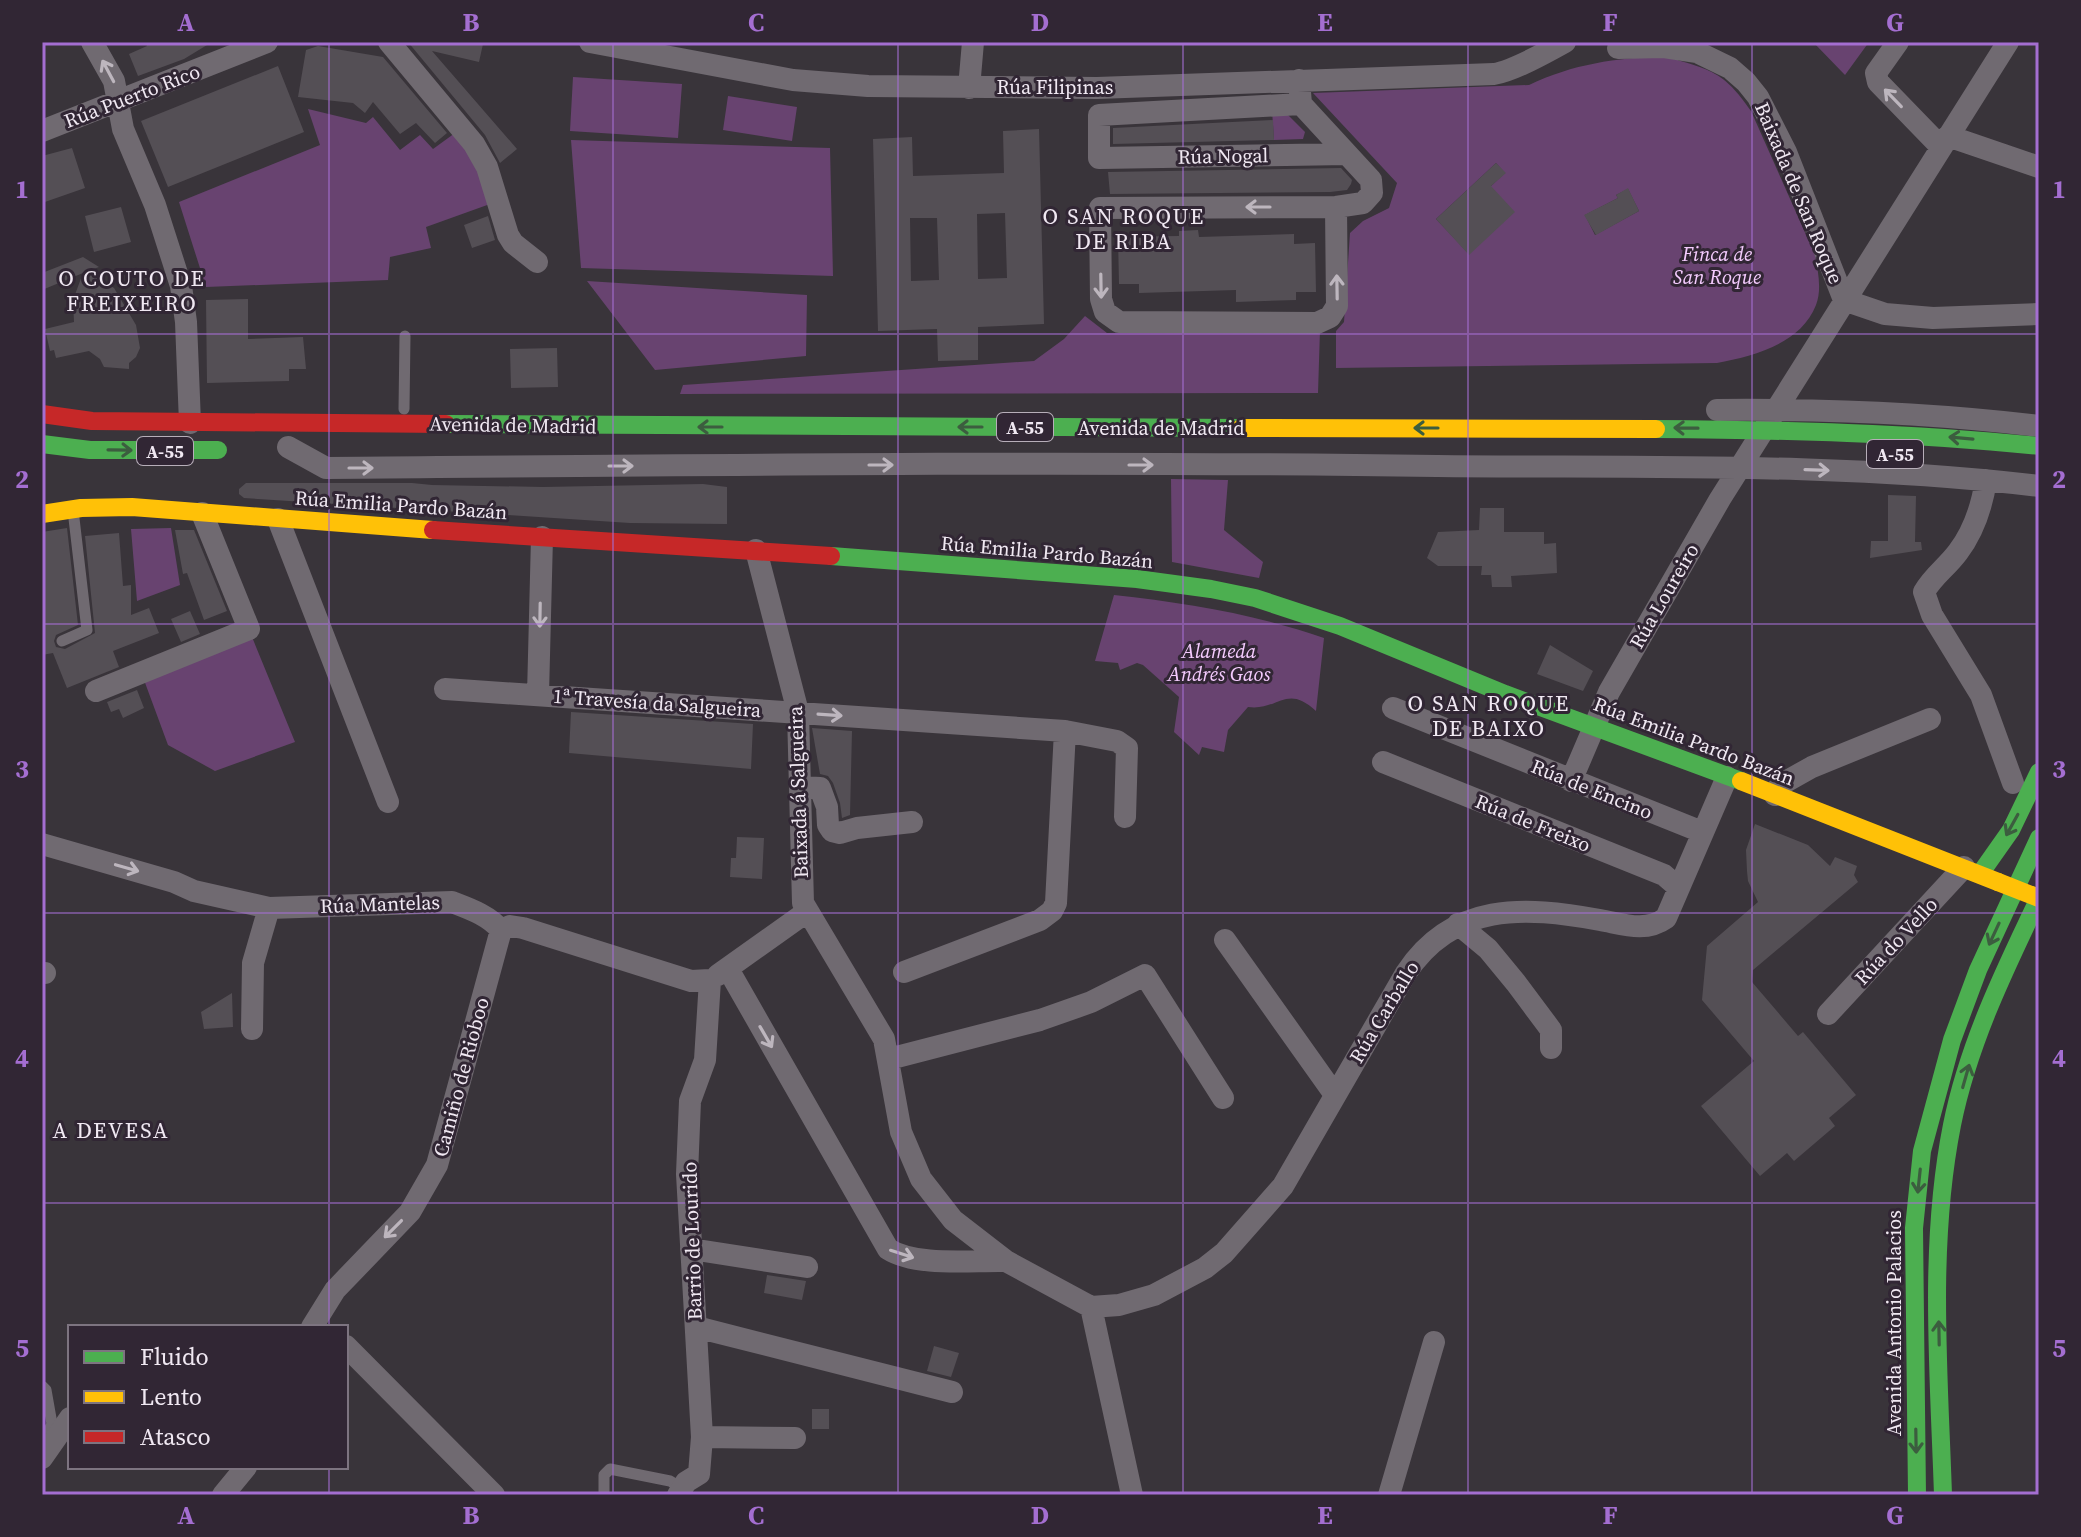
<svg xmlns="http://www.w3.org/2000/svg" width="2081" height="1537" viewBox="0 0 2081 1537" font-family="'Source Serif 4',serif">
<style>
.green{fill:#684370;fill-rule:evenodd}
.building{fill:#544f55;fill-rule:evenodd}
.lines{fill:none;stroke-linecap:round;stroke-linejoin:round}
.lane{stroke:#706a71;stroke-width:11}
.street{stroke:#706a71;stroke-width:22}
.fast{stroke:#4caf50;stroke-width:18}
.slow{stroke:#ffc107;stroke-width:18}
.jam{stroke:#c62828;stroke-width:18}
.slow-bridge{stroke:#ffc107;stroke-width:18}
.oneway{stroke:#bdb6be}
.oneway2{stroke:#3c5d3f}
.grid{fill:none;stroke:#a46ed1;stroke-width:2;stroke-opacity:0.55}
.labels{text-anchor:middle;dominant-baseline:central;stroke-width:6;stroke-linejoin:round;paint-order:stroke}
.shield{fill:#312634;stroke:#b7aeb9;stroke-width:2}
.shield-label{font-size:18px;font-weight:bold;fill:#f0e8f2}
.street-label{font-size:20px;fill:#f0e8f2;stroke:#312634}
.park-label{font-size:20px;font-style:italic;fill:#f5ccff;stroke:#312634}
.neighbourhood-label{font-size:22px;letter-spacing:2px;fill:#f0e8f2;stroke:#312634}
.neatline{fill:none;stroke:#a46ed1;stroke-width:3}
.grid-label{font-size:26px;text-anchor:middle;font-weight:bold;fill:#a46ed1}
</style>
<rect width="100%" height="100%" fill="#39343a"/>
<path class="green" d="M1813,42H1869L1845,75Z
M1664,56C1710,70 1723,70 1751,111L1815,255C1818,271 1822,290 1816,305C1801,344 1753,356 1717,363L1336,368V331L1344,322L1350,233L1363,221L1389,208L1397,183L1313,93L1529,85C1573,64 1616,58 1664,56ZM1496,163L1505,173L1491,186L1469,254L1436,219ZM1628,189L1639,211L1595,235L1585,215L1618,198L1616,195Z
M573,77L682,84L678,138L570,131Z
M728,96L797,107L792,141L723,130Z
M308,109L366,123L373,117L400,150L420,135L433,149L455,133L469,148L490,204L426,227L431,248L390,257L388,280L206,287L179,202L320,145Z
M1272,110H1283L1305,132L1303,139L1274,140Z
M571,140L830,148L833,276L581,268Z
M587,281L807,295L806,356L655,370Z
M1085,316L1107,333L1320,330L1318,393L680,394L683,385L1034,361L1064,339Z
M1171,479L1228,480L1224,530L1263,562L1259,578L1172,562Z
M171,528L180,585L137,601L131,529Z
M1114,595C1186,603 1255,614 1324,638L1316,711C1286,683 1279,711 1248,707L1228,730L1224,752L1202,747L1199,755L1174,732L1179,697L1143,665L1137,663L1120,670L1118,663L1095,661Z
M252,637L295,742L215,771L168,745L144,680Z"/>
<path class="building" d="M145,42H212L184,59L138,76L129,54L147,46Z
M408,42L483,44L479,62L432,51L517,149L500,163L485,135Z
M318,46L383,57L447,133L435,143L416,123L400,134L373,102L365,113L353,103L298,97L306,50Z
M278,66L304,132L168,187L141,121Z
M1273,120L1274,140L1113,144V128Z
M1039,129L1044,324L978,327V360L938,361L937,329L878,331L873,139L912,137L913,176L1004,173L1003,131ZM1005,213L1007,278L978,279L977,214ZM910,218H937L939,280L911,281Z
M72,148L85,188L42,203V156Z
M1496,163L1506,173L1491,186L1515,212L1469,255L1436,219Z
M1341,168L1352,180L1351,184L1347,190L1330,192L1110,194L1108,172Z
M1628,188L1639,211L1596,235L1584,215L1618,198L1616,195Z
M121,207L131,242L94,252L85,216Z
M488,216L495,240L472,248L464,225Z
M1198,230L1199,237L1294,234V244L1315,243L1316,292H1296V300L1236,302V290L1139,293V284H1119L1118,237L1179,236V231Z
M83,257L99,267L88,271L114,288L136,325L140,348L136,357L129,363V369L104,367L100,359L89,351L56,358L54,350L50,351L45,329L74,322L73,300L83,273L42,290V273Z
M248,299V339L303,337L306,369H289V381L207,383L206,300Z
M557,348L558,387L511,388L510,349Z
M246,483H412L432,485L543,487L703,484L727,487V524L630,523L244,498L239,494V489Z
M1888,495L1916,496L1915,542H1921L1922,550L1870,558L1871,541H1888Z
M1480,508H1504V532H1544V544L1556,543L1557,573L1511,576L1512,587H1492L1491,575H1481L1482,566H1438L1427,558L1438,532L1479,530Z
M67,528L78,625L56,635L54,641L56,647L65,649L95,633L85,536L119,533L123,586L131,585V615L149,608L159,633L113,651L119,667L67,688L53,653L42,655V532Z
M175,530H194L227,611L204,620L187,573L183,574Z
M190,611L200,634L181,642L171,619Z
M1550,645L1593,671L1583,691L1537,674Z
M137,690L144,708L123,718L119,709L111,712L107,702Z
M571,712L753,724L751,769L569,753Z
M812,728L852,731L850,815L842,818L840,803L833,783L828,776L820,774Z
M1755,824L1808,845L1830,866L1835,857L1857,866L1854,875L1858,882L1753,970L1752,982L1798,1036L1803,1032L1856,1095L1829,1118L1835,1126L1794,1161L1787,1153L1760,1176L1701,1106L1754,1061L1702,1000L1707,946L1758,902L1748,881L1747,871L1746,850Z
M737,837L764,838L762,879L730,877L731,858H736Z
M232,993L233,1027L204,1029L201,1012Z
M767,1275L806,1281L802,1300L764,1293Z
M934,1346L959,1353L951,1377L927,1371Z
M812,1409H829V1429H812Z"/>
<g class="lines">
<path class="lane" d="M404,409L405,336
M62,641L87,630L73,510
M42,1386L46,1390L52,1424L45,1438
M604,1495V1475L610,1469L670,1481L682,1488"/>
<path class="street" d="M92,42L114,81L123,129L155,205L181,286L186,322L190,423
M389,42L474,144L487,167L508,235L513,243L537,262
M590,42L793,80L868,86L1097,88L1494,74C1513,71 1547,52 1565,42
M1898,42L1876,73L1878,82L1941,147
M1618,48L1664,47L1697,52L1730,68L1746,82L1758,97L1786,152L1844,300
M1299,80L1301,104L1371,180L1372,193L1363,203L1336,207L1100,208L1101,299L1105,312L1119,322L1317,323L1330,317L1337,306L1336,207
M969,88L973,42
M1301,104L1099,115V158L1347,154
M42,131L267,42
M1948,136L2039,167
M1844,300L1885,314L1933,318L2039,314
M1717,410C1825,409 1932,413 2039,426
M288,447L326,468C697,465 1067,461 1437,466C1637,468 1840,462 2039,486
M1986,480C1982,506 1974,531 1958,552C1947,567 1933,576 1924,592L1932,615L1981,695L2013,783
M278,519L388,802
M756,550L798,712L803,903L884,1039L901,1132L921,1179L953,1220L1006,1261L1091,1307L1119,1305L1154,1295L1205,1268L1224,1253L1283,1186L1406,973C1453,902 1524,906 1600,920C1623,924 1645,933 1666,918L1727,777
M445,689L1065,731L1117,741L1127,748L1125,817
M96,691L249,629L202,513
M538,695L542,537
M1393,708L1702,832
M1383,762L1664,875L1679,888
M1571,781L1609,692L1720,499L2008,42
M801,787L820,788L827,807L828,825L832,831L840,833L857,828L912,822
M1775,795L1780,785L1812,767L1930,719
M42,844L174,882L194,891L269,908L452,902C470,909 488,915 501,930
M1458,924L1488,949L1516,983L1551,1030V1048
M501,930L510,926L523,928L691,981L710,980
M1225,940L1335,1095
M728,969L888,1249C916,1267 972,1260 1006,1261
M904,972L1040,920L1052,911L1056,903L1065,731
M42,973H45
M718,975L808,911
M1828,1014L1964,867
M252,1029L253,963L269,908
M889,1059L1040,1020L1091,1002L1145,975L1223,1098
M691,1249L807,1267
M1091,1307L1132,1495
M312,1327L335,1290L410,1212L437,1165L501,930
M696,1327L952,1392
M346,1346L494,1495
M702,1437L795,1438
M42,1458L70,1418
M223,1495L246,1467
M678,1495L686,1482L699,1474L702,1437L687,1174L690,1101L705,1060L710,980
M1389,1495L1434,1342"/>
<path class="fast" d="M446,424L1241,428
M1656,429C1784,430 1911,433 2039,446
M42,444L90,450H218
M831,556L1137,579L1211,589L1255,598L1340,626L1505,694L1741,781
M1980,874L2011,830L2039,772
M1917,1495L1914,1228L1922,1151L1952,1040L1978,970L2039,838
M1943,1495C1939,1372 1928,1246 1952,1125C1968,1045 2004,971 2039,898"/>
<path class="slow" d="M1241,428L1656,429
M42,514L81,508L132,507L433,530
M1741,781L1998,882"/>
<path class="jam" d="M42,414L92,421L446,424
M433,530L831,556"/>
<path class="slow-bridge" d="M1998,882L2039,898"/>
</g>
<defs><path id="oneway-shaft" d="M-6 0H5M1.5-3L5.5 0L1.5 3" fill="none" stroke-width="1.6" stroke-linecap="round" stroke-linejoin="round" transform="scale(2)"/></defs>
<g class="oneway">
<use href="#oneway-shaft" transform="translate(108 71) rotate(-118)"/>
<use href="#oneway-shaft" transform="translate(1893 98) rotate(-134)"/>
<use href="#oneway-shaft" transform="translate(1258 207) rotate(180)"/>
<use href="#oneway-shaft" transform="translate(1101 286) rotate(89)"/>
<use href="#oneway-shaft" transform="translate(1337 287) rotate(-91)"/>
<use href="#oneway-shaft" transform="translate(881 465)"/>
<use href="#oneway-shaft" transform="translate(1141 465)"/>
<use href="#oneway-shaft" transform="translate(621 466)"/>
<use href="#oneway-shaft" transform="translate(361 468)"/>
<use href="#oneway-shaft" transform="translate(1817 470) rotate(2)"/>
<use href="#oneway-shaft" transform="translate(540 615) rotate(91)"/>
<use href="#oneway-shaft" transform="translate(830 715) rotate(4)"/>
<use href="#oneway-shaft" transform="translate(127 868) rotate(16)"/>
<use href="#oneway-shaft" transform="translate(766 1037) rotate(60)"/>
<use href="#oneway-shaft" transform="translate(393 1229) rotate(135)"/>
<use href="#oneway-shaft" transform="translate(902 1254) rotate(18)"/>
</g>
<g class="oneway2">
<use href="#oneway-shaft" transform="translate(710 427) rotate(-180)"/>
<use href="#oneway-shaft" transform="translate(970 427) rotate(-180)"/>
<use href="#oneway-shaft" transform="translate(1426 428) rotate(-180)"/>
<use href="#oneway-shaft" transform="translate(1686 428) rotate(-179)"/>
<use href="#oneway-shaft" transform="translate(1961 438) rotate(-175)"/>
<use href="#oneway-shaft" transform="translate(120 450) rotate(1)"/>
<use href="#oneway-shaft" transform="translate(2012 825) rotate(119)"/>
<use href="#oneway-shaft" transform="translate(1994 934) rotate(115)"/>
<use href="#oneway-shaft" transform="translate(1966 1076) rotate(-74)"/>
<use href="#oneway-shaft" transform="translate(1919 1181) rotate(96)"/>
<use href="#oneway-shaft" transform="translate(1939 1333) rotate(-91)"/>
<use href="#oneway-shaft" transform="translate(1916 1441) rotate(89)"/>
</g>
<path class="grid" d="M329,42V1327M613,42V1495M898,42V1495M1183,42V1495M1468,42V1495M1752,42V1495M42,334H2039M42,624H2039M42,913H2039M42,1203H2039M329,1467V1495"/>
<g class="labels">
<g class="shield">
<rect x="997" y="413" width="56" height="28" rx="6"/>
<rect x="137" y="437" width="56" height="28" rx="6"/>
<rect x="1867" y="440" width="56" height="28" rx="6"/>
</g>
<g class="shield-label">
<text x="1025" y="427">A-55</text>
<text x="165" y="451">A-55</text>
<text x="1895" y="454">A-55</text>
</g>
<g class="street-label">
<text x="1055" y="87">Rúa Filipinas</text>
<text transform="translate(132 96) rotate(-21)">Rúa Puerto Rico</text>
<text transform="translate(1223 156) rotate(-1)">Rúa Nogal</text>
<text transform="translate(1799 193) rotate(67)">Baixada de San Roque</text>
<text transform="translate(513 425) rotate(1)">Avenida de Madrid</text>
<text x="1161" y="428">Avenida de Madrid</text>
<text transform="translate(401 505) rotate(4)">Rúa Emilia Pardo Bazán</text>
<text transform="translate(1047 552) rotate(5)">Rúa Emilia Pardo Bazán</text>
<text transform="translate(1664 596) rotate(-60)">Rúa Loureiro</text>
<text transform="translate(657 703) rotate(4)">1ª Travesía da Salgueira</text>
<text transform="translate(1694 741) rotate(21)">Rúa Emilia Pardo Bazán</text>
<text transform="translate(1592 789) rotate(22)">Rúa de Encino</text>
<text transform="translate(798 792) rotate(-92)">Baixada á Salgueira</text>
<text transform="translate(1533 823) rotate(22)">Rúa de Freixo</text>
<text transform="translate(380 904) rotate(-2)">Rúa Mantelas</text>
<text transform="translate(1896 941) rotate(-47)">Rúa do Vello</text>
<text transform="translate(1384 1012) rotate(-59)">Rúa Carballo</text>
<text transform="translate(461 1077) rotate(-75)">Camiño de Rioboo</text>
<text transform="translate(692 1241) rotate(-92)">Barrio de Lourido</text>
<text transform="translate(1894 1323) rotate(-90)">Avenida Antonio Palacios</text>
</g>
<g class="park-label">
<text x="1717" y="254">Finca de<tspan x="1717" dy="23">San Roque</tspan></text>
<text x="1219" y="651">Alameda<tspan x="1219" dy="23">Andrés Gaos</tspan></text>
</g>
<g class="neighbourhood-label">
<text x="1124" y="216">O SAN ROQUE<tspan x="1124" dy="25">DE RIBA</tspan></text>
<text x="132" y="278">O COUTO DE<tspan x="132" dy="25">FREIXEIRO</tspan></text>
<text x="1489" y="703">O SAN ROQUE<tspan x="1489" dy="25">DE BAIXO</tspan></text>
<text x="111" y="1130">A DEVESA</text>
</g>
</g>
<rect width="2081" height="1537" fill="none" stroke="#312634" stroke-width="88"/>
<rect x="68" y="1325" width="280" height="144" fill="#312634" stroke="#7d7480" stroke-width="2"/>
<rect x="84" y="1351" width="40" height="12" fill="#4caf50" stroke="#7d7480" stroke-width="2"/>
<text x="140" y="1365" font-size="24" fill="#f0e8f2">Fluido</text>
<rect x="84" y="1391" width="40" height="12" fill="#ffc107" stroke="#7d7480" stroke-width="2"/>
<text x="140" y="1405" font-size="24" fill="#f0e8f2">Lento</text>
<rect x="84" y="1431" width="40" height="12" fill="#c62828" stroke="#7d7480" stroke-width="2"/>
<text x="140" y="1445" font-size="24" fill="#f0e8f2">Atasco</text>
<rect x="44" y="44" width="1993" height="1449" class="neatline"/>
<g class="grid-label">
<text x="186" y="31">A</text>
<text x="471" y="31">B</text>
<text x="756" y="31">C</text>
<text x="1040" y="31">D</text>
<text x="1325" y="31">E</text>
<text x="1610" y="31">F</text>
<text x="1895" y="31">G</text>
<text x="22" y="198">1</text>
<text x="2059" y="198">1</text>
<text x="22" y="488">2</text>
<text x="2059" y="488">2</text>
<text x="22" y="778">3</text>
<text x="2059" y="778">3</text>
<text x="22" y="1067">4</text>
<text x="2059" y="1067">4</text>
<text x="22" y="1357">5</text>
<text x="2059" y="1357">5</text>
<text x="186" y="1524">A</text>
<text x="471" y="1524">B</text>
<text x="756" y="1524">C</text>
<text x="1040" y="1524">D</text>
<text x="1325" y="1524">E</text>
<text x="1610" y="1524">F</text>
<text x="1895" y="1524">G</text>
</g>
</svg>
